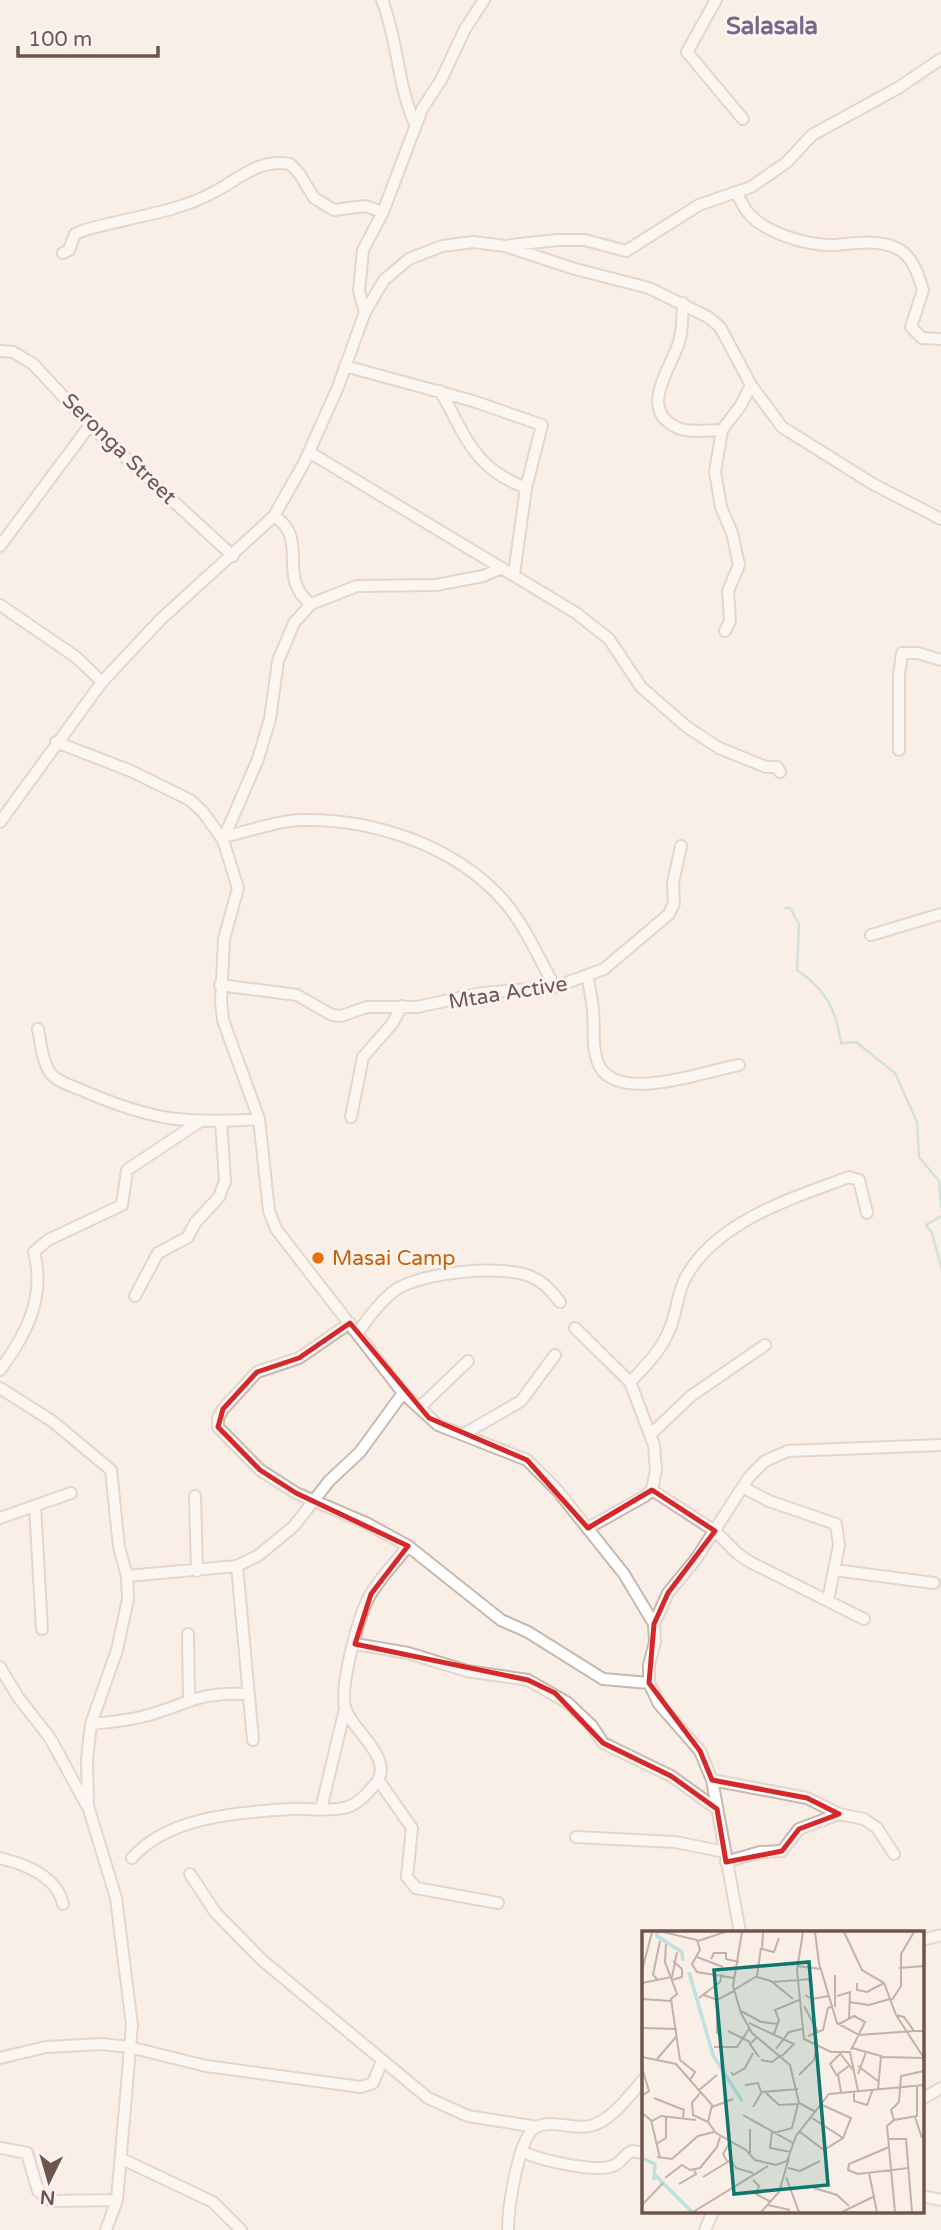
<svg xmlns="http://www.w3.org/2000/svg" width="941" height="2230" viewBox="0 0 941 2230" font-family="'Varela Round',sans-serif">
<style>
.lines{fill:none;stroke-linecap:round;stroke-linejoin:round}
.stream{stroke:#a5d1d1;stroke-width:2.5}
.minor-casing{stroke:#cab7ae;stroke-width:14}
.minor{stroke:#fff;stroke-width:10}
.marked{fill:none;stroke:#d62828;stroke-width:5;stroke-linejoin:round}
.food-dot{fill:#e8710a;stroke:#fdf4ed;stroke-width:2.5}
.labels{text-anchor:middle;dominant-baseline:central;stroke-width:6;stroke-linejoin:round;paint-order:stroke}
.street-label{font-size:21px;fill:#70554e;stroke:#fdf4ed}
.food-label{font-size:21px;fill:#c56008;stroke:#fdf4ed;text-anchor:start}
.quarter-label{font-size:24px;font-weight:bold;fill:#7a668c;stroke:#fdf4ed}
.inset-river{fill:none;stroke:#bee1e0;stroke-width:3.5}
.inset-road{fill:none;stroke:#c3b1aa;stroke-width:2}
.view{fill:#0f766e;fill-opacity:0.15;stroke:#0f766e;stroke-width:3.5}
.inset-edge{fill:none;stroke:#70554e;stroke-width:3.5}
</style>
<rect width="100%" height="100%" fill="#faefe7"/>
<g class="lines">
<path class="stream" d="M785,908H790L799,924L797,970C826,990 836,1009 841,1043L856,1042L895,1073L917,1122L919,1157L939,1181L941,1207
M941,1216L926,1225L932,1233L941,1267"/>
<g class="minor-casing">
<path id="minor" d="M382,0C398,40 397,84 415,124
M716,0L687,52L743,119
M736,192C740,199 744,209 750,215C768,234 809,246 835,245C856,243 885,238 903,252C914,261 919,277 923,290L911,327L922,338L941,339
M511,245L558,240H585L626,251L699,205L751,187L787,162L812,135L898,88L941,59
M63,253L69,250L75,234L82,231C127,217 175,214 216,191C240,178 260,158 290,164L299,173L314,198L334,210L365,206L383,212
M683,303C682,316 683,330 679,342C671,369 637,410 678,428C690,433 709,430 722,430
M365,312L359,291L363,250L383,212L422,109L441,80L465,29L484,0
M0,351L13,352L33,364L90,425L233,556
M345,366L473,401L542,425L526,488L514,574
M440,391C467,437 472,467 526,488
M309,452L576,613L609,639L641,687L687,727L719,748L766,767H777L780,772
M274,516C311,539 275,577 311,604
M0,546L90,425
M0,605L76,657L102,682
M725,631L730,621L728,591L739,565L732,533L721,507L715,472L722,430L741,405L751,385
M56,742L131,771L190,800L203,812L223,840L238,888L224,939L221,1002L223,1020L259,1119L269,1211L276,1229L403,1393L438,1425L527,1460L557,1490L624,1574L654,1624L655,1642L649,1665V1683L659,1704L700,1751L712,1780L740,1932
M899,750V675L902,653H918L941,660
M0,822L102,682L161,619L274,516L304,463L338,387L365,312L384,280L409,259L442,246L473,242L505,246L575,269L649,288L708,317L720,327L751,385L782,427L873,484L941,519
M227,836C250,831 276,821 300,820C372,818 454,845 503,900C525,925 539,959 555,987
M223,840L258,759L270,719L278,661L294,623L311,604L357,586L436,585L483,576L502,568
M871,935L941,914
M588,977C589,988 592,999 593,1010C595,1028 591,1045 598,1063C615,1106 708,1070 739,1065
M220,985L297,995L332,1015L341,1016L367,1007H417L482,993L555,987L604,969L669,914L674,903L673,883L681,846
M38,1029C41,1043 42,1063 52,1075C59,1083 76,1087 86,1092C154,1121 186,1124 259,1119
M351,1117L363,1057L392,1024L402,1006
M135,1296L158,1253L188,1237L195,1223L219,1197L225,1181L221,1121
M350,1323L299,1358L257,1372L223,1409L218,1418V1427L260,1470L296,1493L366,1523L408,1546L501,1620L528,1632L603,1679L649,1683
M575,1328L630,1382L654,1445L656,1470L652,1490L645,1496L588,1528
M358,1332C369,1317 380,1302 394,1291C419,1272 503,1264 532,1277C544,1282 552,1292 560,1302
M0,1370C26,1335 46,1297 34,1252L48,1240L122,1205L127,1170L199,1122
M630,1382C650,1362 667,1344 674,1316C678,1302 679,1288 687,1275C719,1220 793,1198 849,1177L859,1180L867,1213
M0,1388L52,1421L111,1470L119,1547L127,1576L128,1599L117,1650L91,1724L87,1759L88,1806L116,1898L132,2025L117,2200L106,2230
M419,1408L468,1361
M464,1434L521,1401L555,1355
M650,1435L691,1396L765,1345
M744,1488L769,1501L836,1524L839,1545L828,1600
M652,1490L715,1531L738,1554L750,1562L864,1619
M195,1496L197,1571
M35,1506L42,1629
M0,1518L71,1493
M237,1566L253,1740
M834,1570L934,1583
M127,1576L237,1566L259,1555L294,1526L329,1481L360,1452L403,1393
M654,1624L668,1593L696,1559L749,1477L765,1461L788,1451L941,1445
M188,1634L189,1699
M355,1644L408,1653L467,1671L528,1680L568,1703L592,1726L603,1743L671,1776L717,1809
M0,1667L18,1697L50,1738L86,1804
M91,1724C108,1722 125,1721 141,1717C185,1706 197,1691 247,1694
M712,1780L807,1798L839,1814L864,1819L877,1828L894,1854
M379,1781L412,1828L407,1877L416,1888L498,1903
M321,1809L345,1709
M576,1837L675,1842L725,1852
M0,1858C25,1864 57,1876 63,1904
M132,1858C169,1816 237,1813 290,1809C308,1808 330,1812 348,1807C359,1803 369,1792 376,1783C395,1759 353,1731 346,1710C338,1689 359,1616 369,1597C379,1579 396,1562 408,1546
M726,1862L760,1852L782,1851L799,1829L839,1814
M190,1874L215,1912L262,1960L428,2098L468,2116L537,2127
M922,1940L941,1935
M0,2058L46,2047L102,2044L129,2047L206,2066L361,2087L373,2083L382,2061
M922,2099L941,2088
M0,2148L27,2153L38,2191L51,2201L117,2200
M523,2152C540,2160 598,2174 615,2165C622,2161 625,2154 632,2151L643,2153
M122,2159L213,2202L241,2230
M922,2196L941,2200
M508,2230C508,2210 518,2136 536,2127C553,2119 573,2130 590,2126C610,2122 630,2095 643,2080
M705,2230L713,2211"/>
</g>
<use href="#minor" class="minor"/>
</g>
<path d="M0 0H941V2230H0ZM350,1323L429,1418L527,1460L588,1528L652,1490L715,1531L668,1593L654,1624L649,1683L700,1751L712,1780L807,1798L839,1814L799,1829L782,1851L726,1862L717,1809L671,1776L603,1743L555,1693L528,1680L355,1644L371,1594L408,1546L296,1493L260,1470L218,1427L223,1409L257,1372L299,1358Z" fill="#faefe7" fill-opacity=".55" fill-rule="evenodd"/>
<path class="marked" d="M350,1323L429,1418L527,1460L588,1528L652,1490L715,1531L668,1593L654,1624L649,1683L700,1751L712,1780L807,1798L839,1814L799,1829L782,1851L726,1862L717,1809L671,1776L603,1743L555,1693L528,1680L355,1644L371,1594L408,1546L296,1493L260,1470L218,1427L223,1409L257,1372L299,1358Z"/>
<circle class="food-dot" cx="318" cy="1258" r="7"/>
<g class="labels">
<g class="street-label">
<text transform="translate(119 449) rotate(44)">Seronga Street</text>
<text transform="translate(508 993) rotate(-9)">Mtaa Active</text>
</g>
<g class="food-label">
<text x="332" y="1258">Masai Camp</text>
</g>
<g class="quarter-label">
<text x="772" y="26">Salasala</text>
</g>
</g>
<g transform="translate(642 1931)">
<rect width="282" height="282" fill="#faefe7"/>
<path class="inset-river" d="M15,1V5L40,21L41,30M47,41L71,124L100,170M0,227L13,233L12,249M11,242L50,281"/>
<path class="inset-road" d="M21,1L55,9L58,19L50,33L55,41L92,47M100,1L91,55L99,82L110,102L148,134L157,172L174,181M121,1L120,18L132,21L137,7M161,1L155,39L162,108L189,121H208L216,160M173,1L177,32L195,92L217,104L272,100M202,1L220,39L242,52L254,84L262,86L272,100H282M56,10L83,1M24,13L23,31L35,63L29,68L38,129L53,141L48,149M55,26L81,36M69,28L72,22H84V28L97,31M155,35L179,38M257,37L282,35M0,40L10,1M193,44V76M115,46L129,50L151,68M15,48L11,44L18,10M30,49L40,46V38L31,30M130,51L170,48M0,52L30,46L35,21M215,52V59L225,61L242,52M92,59L115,45L119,17M62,64L75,69L92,60M163,64L170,68L186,65M195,65L208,61L207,88M57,67L78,51L80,43M0,68L29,70M250,69L259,55V23L272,1M207,71L227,74L248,68M162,75L176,101M99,80L119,91L136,93M107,92L152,113L140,125M197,93L212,85L223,91L209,119M0,97L35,98M86,100L108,111M75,103V69M132,103L137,89L133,79L157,69M166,105L181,99L186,77L191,75M114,107L108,113L117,126M72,116H95L107,98M210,117L239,125L236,158M134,118L147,101L160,98M197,121L212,140M0,126L34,133L70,174L66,191L74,202L104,219L113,229L134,234L145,230L154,205L187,163L282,154M239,126L282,127L254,84M15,128L34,106M119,129L130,131L139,124M216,135L236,150M0,137L7,160L1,164M89,141L91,144L103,137L111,122M216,143L224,121M157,144L172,129L175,116M195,145L188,133L198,123M103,154L116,152L119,161M56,160L75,144M122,160L137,174L156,173M212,160V170L225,174L231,158M199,161L196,143L207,135M58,162L50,172L51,184L66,191M12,167L42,179L41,186M70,176L91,168M111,176L120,161L156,158M0,182L10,190L19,185L54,189M101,184L151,212M273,186L280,207M170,187L201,207M9,189L18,227M252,189L249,179L257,171L259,145L282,140M130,201L128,217L149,221M158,201L182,219L201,207L209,187L178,173M132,202L150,197L156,173M247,208H264L270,281M14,213L24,207V186M247,216L207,233L206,239L216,243L267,237M108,222V198M15,226L30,228L56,205L72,201M85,230L81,223L88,211M146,237L158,240L178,230M227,242L235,281M61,246L89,229L94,237L111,242M144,246L157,281M23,247L40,234L48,239L58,237L75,216L78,206M111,249L117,255L114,263L129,271M37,253L54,243L52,239M172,257L195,264L207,275M1,273L21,252M126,274L148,279M51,281L126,235M119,281L137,261L147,227M200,281L233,265M253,281L245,195L252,189L275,185V155"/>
<path class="view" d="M167,31L186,254L92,263L72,39Z"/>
<rect width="282" height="282" class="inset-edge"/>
</g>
<g transform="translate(49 2181) rotate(185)" stroke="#fdf4ed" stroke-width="5" paint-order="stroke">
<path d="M0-5L12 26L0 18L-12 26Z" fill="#70554e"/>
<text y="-10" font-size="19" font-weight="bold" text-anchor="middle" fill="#70554e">N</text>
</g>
<path d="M18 46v10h140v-10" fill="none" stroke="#70554e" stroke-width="3.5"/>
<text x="28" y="46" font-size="21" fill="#70554e" stroke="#fdf4ed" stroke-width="5" paint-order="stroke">100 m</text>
</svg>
